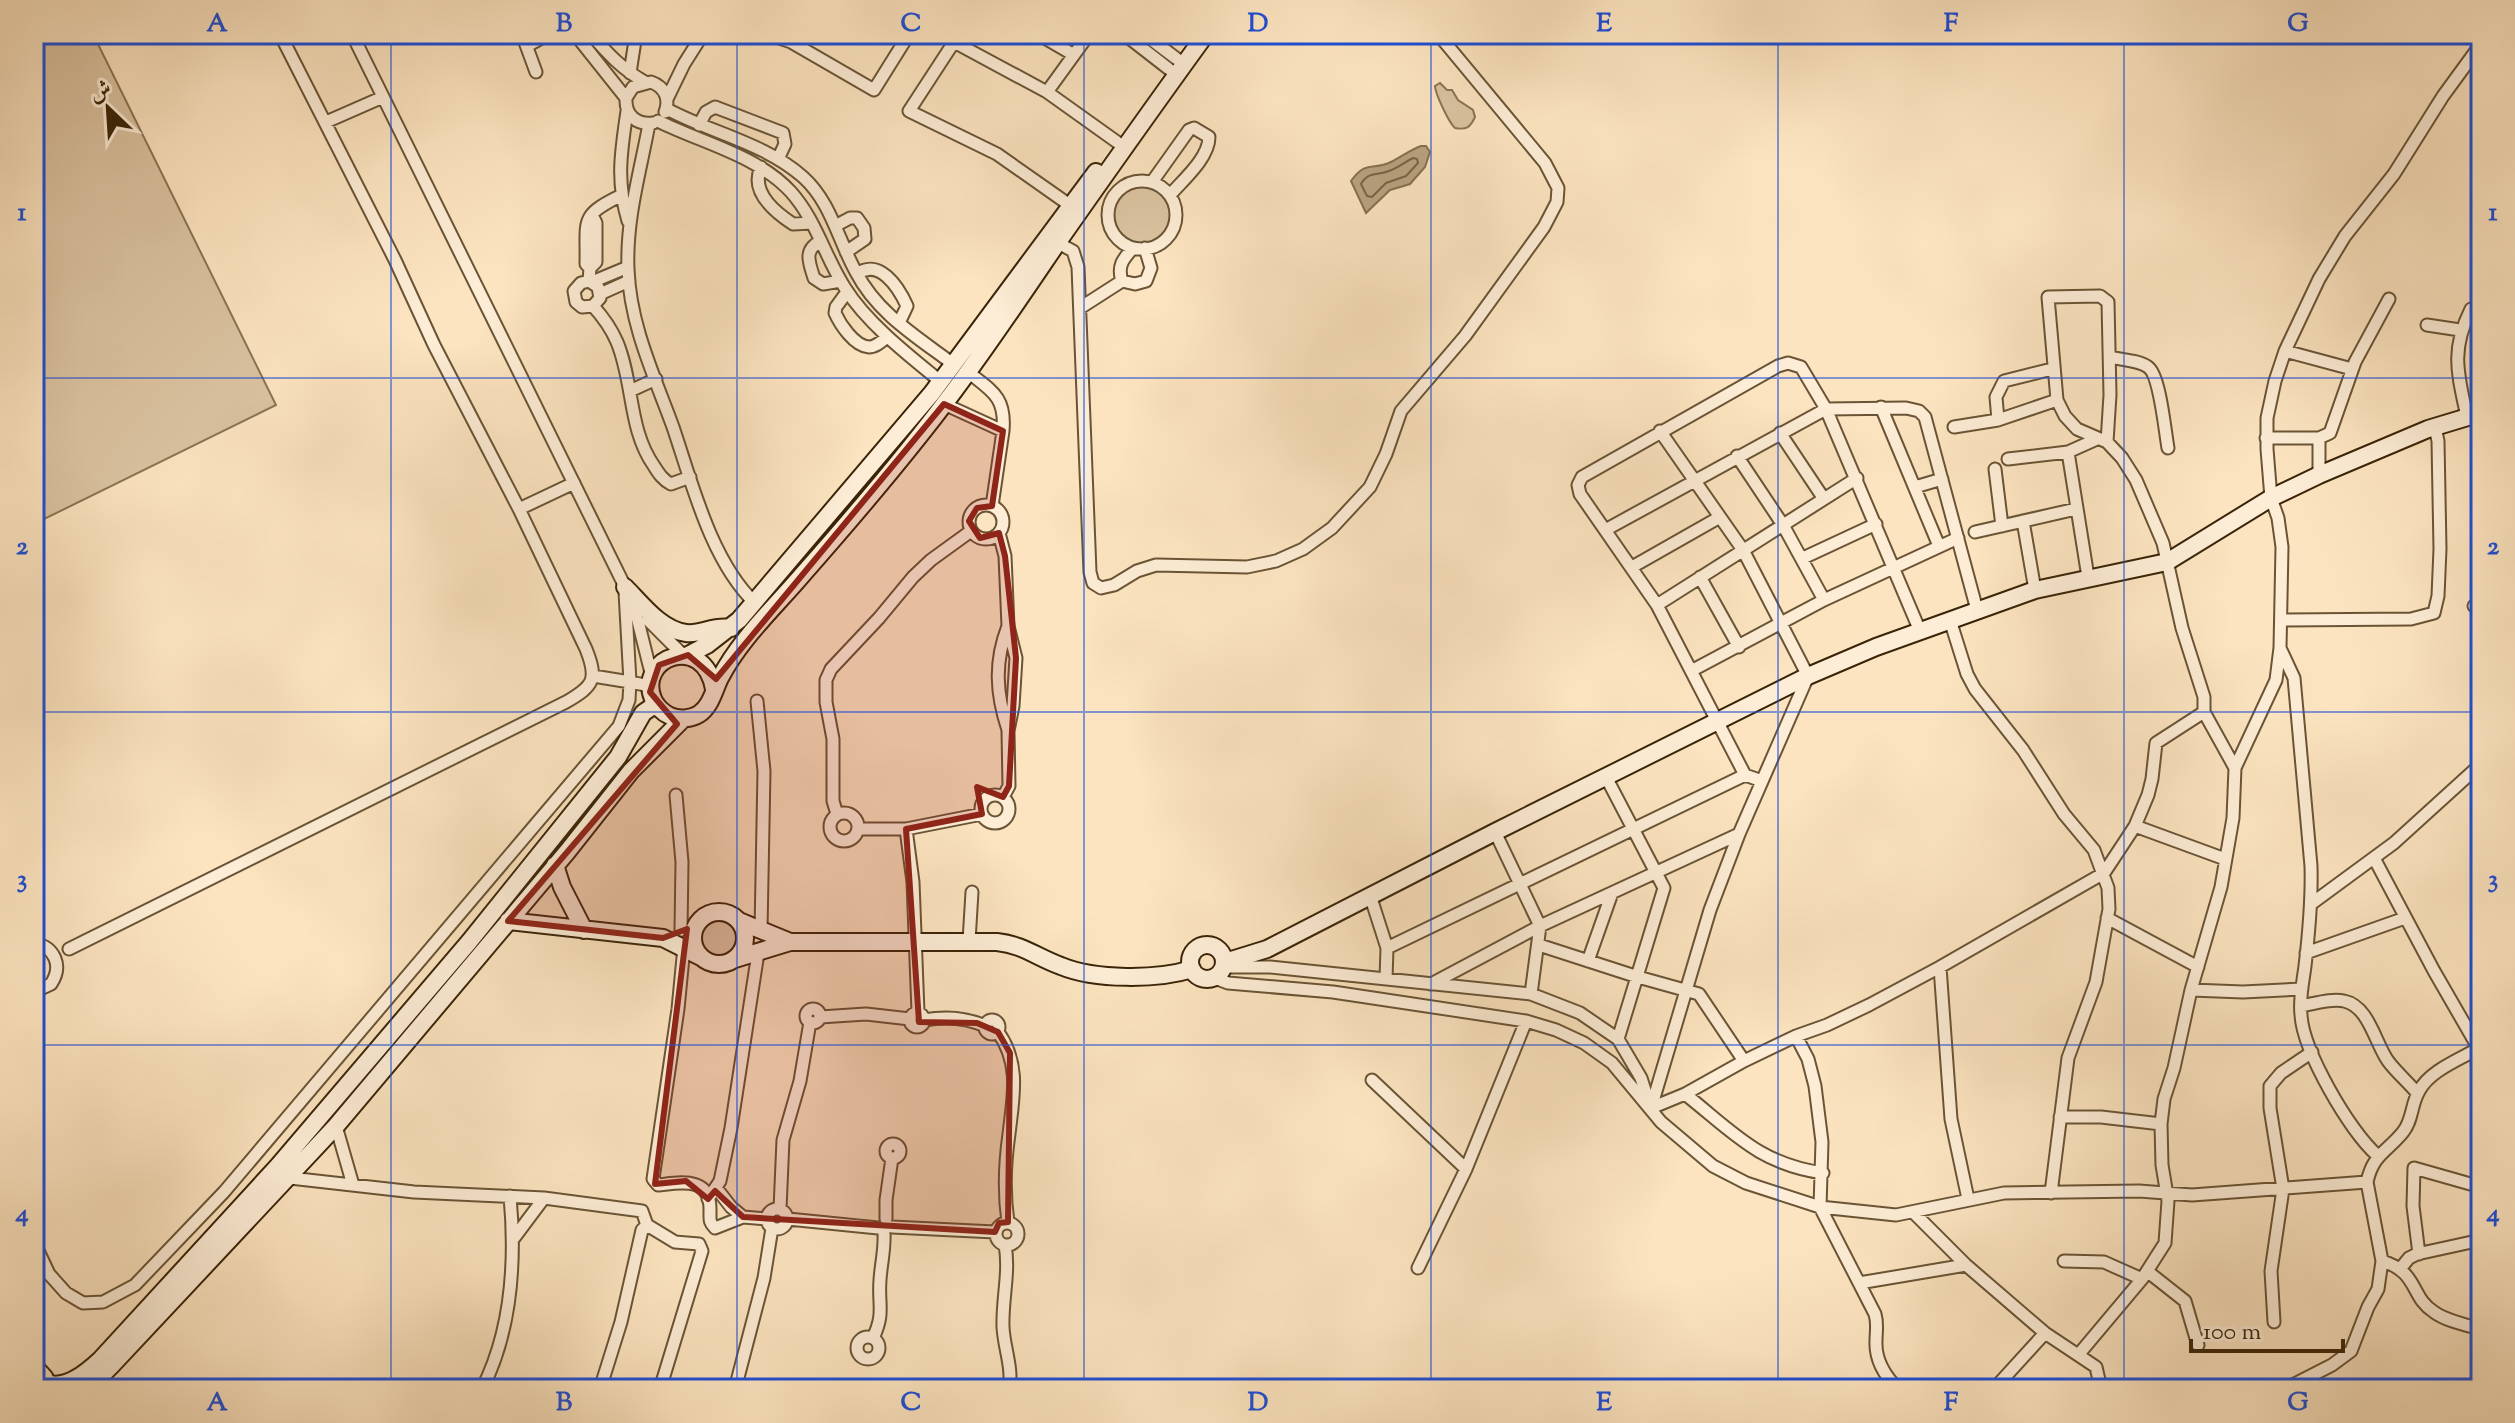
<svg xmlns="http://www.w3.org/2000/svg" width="2515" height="1423" viewBox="0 0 2515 1423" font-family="'Sorts Mill Goudy',Amiri,serif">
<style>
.green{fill:#dbc3a1;stroke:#8a7454;stroke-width:2}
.water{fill:#baa381;stroke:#877050;stroke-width:2}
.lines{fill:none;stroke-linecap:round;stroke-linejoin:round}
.shore{stroke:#7a6444;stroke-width:2}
.street-casing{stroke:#6a5435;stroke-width:15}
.secondary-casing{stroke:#3a2407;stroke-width:20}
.highway-casing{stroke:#3a2407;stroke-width:24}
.street{stroke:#fdedd6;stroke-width:11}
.secondary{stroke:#fdedd6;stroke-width:16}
.highway{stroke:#fce4c0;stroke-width:20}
.marked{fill:#8f2418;fill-opacity:0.2;stroke:#8f2418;stroke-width:6;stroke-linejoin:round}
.grid{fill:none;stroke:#1d4ed8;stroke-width:2;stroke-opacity:0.55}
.neatline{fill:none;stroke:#1d4ed8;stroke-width:3}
.grid-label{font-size:26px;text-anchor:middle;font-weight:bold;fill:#1d4ed8}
</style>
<rect width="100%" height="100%" fill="#fce4c0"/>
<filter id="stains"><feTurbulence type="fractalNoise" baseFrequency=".0025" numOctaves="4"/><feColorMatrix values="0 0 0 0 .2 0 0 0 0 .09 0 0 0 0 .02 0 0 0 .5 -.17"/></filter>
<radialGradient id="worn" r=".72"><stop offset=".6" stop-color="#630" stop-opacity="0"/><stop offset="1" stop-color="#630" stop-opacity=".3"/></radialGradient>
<path class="green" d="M34,34H93L276,405L34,524Z
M1440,83L1447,90H1452L1458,100L1473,110L1475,117C1470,128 1466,130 1455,128C1449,123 1435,93 1435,86Z
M1112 215a30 30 0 1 1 60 0a30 30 0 1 1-60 0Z
M701 939a18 18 0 1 1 36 0a18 18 0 1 1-36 0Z"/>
<path class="water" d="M1421,146H1426L1430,152L1425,167L1410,184L1390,190L1366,213L1351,181C1367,159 1373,171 1391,162C1401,157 1410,150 1421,146Z"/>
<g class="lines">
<path class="shore" d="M1413,158L1417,159L1418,163L1406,176L1386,183L1372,197L1367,196L1361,184C1368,171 1377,176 1389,171C1398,168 1405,162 1413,158Z"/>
<g class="street-casing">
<path id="street" d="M352,34L634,605L652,677
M522,34L536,72
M575,34L626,98C625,115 636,125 653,123
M591,34C607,53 623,70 645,82
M767,34L791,42L874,90L909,34
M1038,34L1074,55
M1124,34L1169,69
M1144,34L1177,59
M527,46L549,34
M630,73L636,34
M1047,92L1089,34
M626,98L633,87L651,82C665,87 670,99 665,112
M667,99L684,64L703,34
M667,109C711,133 765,143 803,177C831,202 838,240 856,272C877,313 917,337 953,364
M627,111C621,152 616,181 628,221
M658,121C702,143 757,155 791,192C816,220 825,257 845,288C867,323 908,355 940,381
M326,122L383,97
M649,124C640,173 626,219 628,269C630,325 654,375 673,427C692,483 711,561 755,603
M699,125L706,112L715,107L783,133L785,144L779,157
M761,167C750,191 773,211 793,224L812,223
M1108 215a34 34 0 1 1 68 0a34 34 0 1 1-68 0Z
M1152,182L1189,130L1194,128L1209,137C1209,158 1183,180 1170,195
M1071,206L997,154L909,111L954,42L1047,92L1117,142
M835,226L850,218H857L864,228L865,239L846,252
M821,241C803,250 809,262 814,278L823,284L841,281
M1058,243L1073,251L1078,267L1090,572L1093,583L1101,588L1114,585L1137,571L1156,565L1247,567L1276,561L1303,549L1332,528L1370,487L1386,454L1401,411L1465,336L1544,227L1557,202L1558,188L1545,163L1438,34
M590,268L596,262V223L592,215
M857,274C879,258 898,286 907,306L899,323
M589,281L590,268L586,264C587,220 579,216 620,196
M1122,281C1117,266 1123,259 1133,248
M592,282L628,267
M847,292L836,307L835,313C840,324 854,346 869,347C876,347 882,341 887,337
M600,294L629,281
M593,306L600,298L598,287L589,281L581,283L574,291L576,302L582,307L593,306C603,317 611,328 617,342C634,383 628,429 654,466C659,474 663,480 671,484L690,477
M1080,308L1122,281L1135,284L1146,281L1151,268L1145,248
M2427,325L2460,330
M2285,351L2352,369
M2110,357C2121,360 2139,360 2148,367C2160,375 2165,432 2168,448
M630,391L656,379
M944,404L1003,431C1006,397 992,391 968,372
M1881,407L1939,546
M2467,417C2458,374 2450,351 2471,309
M1998,420L1996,397L2004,381L2052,369
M1954,427L1998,420L2057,400
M1780,433L1824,499
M2266,438H2319
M2107,442L2110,395L2108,302L2100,296L2048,297L2057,400L2065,416L2077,429L2107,442L2122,458L2136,480L2163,543L2182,628L2204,697V712L2235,768
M1737,456L1783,525L1824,600
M2008,459L2068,452
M1995,469L2002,526
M2319,475V438L2330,433L2355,362L2389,299
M1915,487L1942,479
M969 522a17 17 0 1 1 34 0a17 17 0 1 1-34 0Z
M992,506L1003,431
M519,509L574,483
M2023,521L2035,590
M1607,529L1826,409L1906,408L1919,411L1925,417L1977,610
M1975,532L2076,509
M999,533L1005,556L1008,626L1016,658L1013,706L1008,731L1009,786L1003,797
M1803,558L1876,524
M1632,567L1720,517
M1700,577L1739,647
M2088,577L2068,452L2097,439
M1657,605L1857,478
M2474,606L2481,607
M648,620L683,655
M1950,620L1967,674L1975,689L2023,750L2064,814L2094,850L2108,888L2109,909L2096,982L2068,1058L2051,1193
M2281,620L2411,619L2434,613L2438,596L2440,549L2438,441L2435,427
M1008,626C994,662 996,694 1008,730
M1691,671L1824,600L1958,538
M593,676L630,682L625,592
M757,701L764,771L761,930
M1606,777L1664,888L1618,1039
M1762,781L1745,775L1657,605L1580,494L1578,485L1582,477L1778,366L1788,363L1801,367L1826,409L1920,631
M981 809a14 14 0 1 1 28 0a14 14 0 1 1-28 0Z
M676,795L682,862L681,930
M830 827a14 14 0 1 1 28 0a14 14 0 1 1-28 0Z
M837,814L833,801V739L826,702V680L831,669L879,618L913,577L931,560L971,531
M2135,826L2225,859
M858,829H906L982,814
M906,829L913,882L918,1012
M1495,832L1540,926L1531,994
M2374,858L2434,971L2479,1049
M1370,895L1387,948L1386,979
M2311,904L2394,843L2481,764
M2107,918L2198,967
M969,941L972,892
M34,943C55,947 63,966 51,984L34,992
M1539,945L1638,977L1699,994L1744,1061
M684,947L678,1009L653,1179L658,1185C679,1183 711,1175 710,1211C710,1220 709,1222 715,1228L743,1217L767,1219
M1387,948L1745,775
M69,949L566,702C594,686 598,679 586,649L519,509L434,345L395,260L280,34
M2306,953L2405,918
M1588,961L1612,893
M1224,967H1270L1531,994L1580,1013L1618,1039L1641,1078L1649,1103
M1940,967L1951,1119L1968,1199
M1215,978L1228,983L1333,992L1526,1021L1556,1030L1584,1043L1612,1063L1661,1122L1713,1166L1746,1183L1820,1207L1896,1215L2004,1193L2139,1191L2192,1195L2367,1182C2373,1154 2387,1152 2403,1132C2413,1120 2411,1104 2419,1091C2430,1070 2461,1059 2481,1047
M1431,984L1540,926L1739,834
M2191,990L2243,992L2302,989
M2301,1006C2314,1004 2331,998 2344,1001C2369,1006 2375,1043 2388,1061C2396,1072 2408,1082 2417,1093
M806 1016a7 7 0 1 1 14 0a7 7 0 1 1-14 0Z
M910 1020a7 7 0 1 1 14 0a7 7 0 1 1-14 0Z
M820,1017L866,1014L910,1019
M924,1020C946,1016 965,1017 985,1026
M985 1027a7 7 0 1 1 14 0a7 7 0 1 1-14 0Z
M998,1032C1021,1064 1013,1098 1009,1134C1005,1162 1004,1195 1008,1222
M1796,1036L1808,1059L1815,1086L1822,1142L1820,1207L1875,1314C1878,1324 1876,1331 1876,1341C1875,1360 1885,1376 1898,1389
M1372,1080L1466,1169
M1685,1094C1733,1132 1759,1164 1823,1173
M1651,1108L1710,910L1739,834L1808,676L1743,550L1660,431
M1651,1108L1685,1094L1744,1061L1796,1036L1827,1025L1869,1005L1940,967L2104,873L2135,826L2148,795L2152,779L2156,743L2204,712
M2060,1117H2101L2161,1124
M336,1126L353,1185
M886 1151a7 7 0 1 1 14 0a7 7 0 1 1-14 0Z
M2377,1155C2350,1132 2303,1051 2301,1015C2299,999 2303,982 2305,966C2309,932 2312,900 2311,866L2294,678L2280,648L2282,547L2278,518L2271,498L2267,449V418L2275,381L2285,351L2319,279L2345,236L2394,174L2443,96L2481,44
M290,1178L414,1192L544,1198L642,1211L647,1225L642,1230L621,1322L600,1389
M717,1189L731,1207L743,1217
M708,1199L720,1181L731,1128L758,953
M767 1219a10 10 0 1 1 20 0a10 10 0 1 1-20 0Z
M780,1209L783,1140L800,1081L810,1022
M1915,1214L1966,1265L2045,1333L2096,1367L2099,1380L2097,1389
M788,1219L878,1228
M886,1219V1200L892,1158
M996 1234a11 11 0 1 1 22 0a11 11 0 1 1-22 0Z
M647,1225L675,1242L699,1244L702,1251L660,1389
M892,1227L995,1232
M514,1238L544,1198
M34,1242L49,1274L66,1293L83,1303L103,1302L135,1285L224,1192L619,726L629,700L630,682L650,686
M1005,1245C1010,1272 1002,1299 1003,1327C1004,1348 1013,1368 1009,1389
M2419,1254L2413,1206L2414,1168L2481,1187
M2064,1261L2104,1262L2142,1279
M2382,1261C2419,1272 2410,1297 2434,1312C2446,1321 2466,1325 2481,1329
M1418,1268L1466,1169L1526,1021
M2400,1269L2409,1258L2417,1254L2481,1240
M2147,1271L2185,1301L2198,1345
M1859,1283L1966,1265
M2274,1322L2271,1271L2283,1189L2270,1108V1086L2281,1073L2312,1052
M857 1348a11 11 0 1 1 22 0a11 11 0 1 1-22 0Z
M873,1338C885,1313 878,1305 880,1280C881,1264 885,1249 884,1233
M2079,1354L2142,1279L2165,1243L2168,1201L2162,1165L2161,1124L2164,1099L2174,1068L2191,990L2221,887L2233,818L2235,768L2276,680L2280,648
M482,1389C512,1330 516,1261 510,1196
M735,1389L764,1278L772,1228
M1994,1389L2045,1333
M2285,1389L2332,1365L2351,1351L2368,1307L2378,1289L2382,1261L2367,1182"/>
</g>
<g class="secondary-casing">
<path id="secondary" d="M625,587C642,604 661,630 686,633C702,635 712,625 731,628
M688,655L707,645L739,620L932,393L1096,172
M714,689C704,632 636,657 653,699C656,706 663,713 670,716C679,720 691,719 699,714C711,706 714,690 720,678C740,639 775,607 803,574C855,515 907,454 954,391C990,343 1024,292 1058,242C1107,172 1156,103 1206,34
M555,865L562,887L584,930
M693 938a26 26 0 1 1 52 0a26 26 0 1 1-52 0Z
M508,921L663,938L701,957
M739,921L790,942
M1190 962a17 17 0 1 1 34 0a17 17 0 1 1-34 0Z
M735,959L790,942H997C1024,945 1036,957 1061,966C1095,980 1157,980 1192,969
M1225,962L1267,949L1495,832L1808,676L1876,647L2035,590L2167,562L2271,498L2319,475L2428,429L2481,413
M44,1382C64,1392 87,1372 101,1359L278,1166L469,942L618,757L643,713L656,704
M81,1389L97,1380L112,1365L336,1126L567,852L631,771L683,719"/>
</g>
<g class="highway-casing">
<path id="highway" d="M34,1369L43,1379L45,1389"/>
</g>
<use href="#street" class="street"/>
<use href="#secondary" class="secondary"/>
<use href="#highway" class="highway"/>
</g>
<path class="marked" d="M944,404L1003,431L992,506L977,508L969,521L980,538L999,533L1005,556L1016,658L1009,786L1003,797L977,787L982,814L906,829L919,1022L977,1023L998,1032L1010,1053L1008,1222L999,1223L995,1232L743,1217L715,1191L708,1199L686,1181L655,1184L687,929L663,938L508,921L677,724L650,692L659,665L688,655L716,679Z"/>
<path class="grid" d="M391,34V1389M737,34V1389M1084,34V1389M1431,34V1389M1778,34V1389M2124,34V1389M34,378H2481M34,712H2481M34,1045H2481"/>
<rect width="2515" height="1423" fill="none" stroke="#fce4c0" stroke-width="88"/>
<g transform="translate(108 108) rotate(335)" stroke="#fdedd6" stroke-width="6" paint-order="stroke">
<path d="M0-6L14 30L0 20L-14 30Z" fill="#3a2407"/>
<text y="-12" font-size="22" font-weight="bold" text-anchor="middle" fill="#3a2407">ش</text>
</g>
<path d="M2191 1339v12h152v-12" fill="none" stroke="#3a2407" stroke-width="4"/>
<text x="2203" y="1339" font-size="24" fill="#3a2407" stroke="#fdedd6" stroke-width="6" paint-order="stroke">100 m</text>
<rect x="44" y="44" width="2427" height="1335" class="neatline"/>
<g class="grid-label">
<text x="217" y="31">A</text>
<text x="564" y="31">B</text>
<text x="911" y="31">C</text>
<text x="1258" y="31">D</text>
<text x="1604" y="31">E</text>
<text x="1951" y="31">F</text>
<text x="2298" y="31">G</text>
<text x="22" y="220">1</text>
<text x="2493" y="220">1</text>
<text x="22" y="554">2</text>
<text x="2493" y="554">2</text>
<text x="22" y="887">3</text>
<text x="2493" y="887">3</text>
<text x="22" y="1221">4</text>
<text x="2493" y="1221">4</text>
<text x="217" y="1410">A</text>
<text x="564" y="1410">B</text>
<text x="911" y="1410">C</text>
<text x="1258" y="1410">D</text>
<text x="1604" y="1410">E</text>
<text x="1951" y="1410">F</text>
<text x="2298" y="1410">G</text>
</g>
<rect width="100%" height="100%" filter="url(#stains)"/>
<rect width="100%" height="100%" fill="url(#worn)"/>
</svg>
